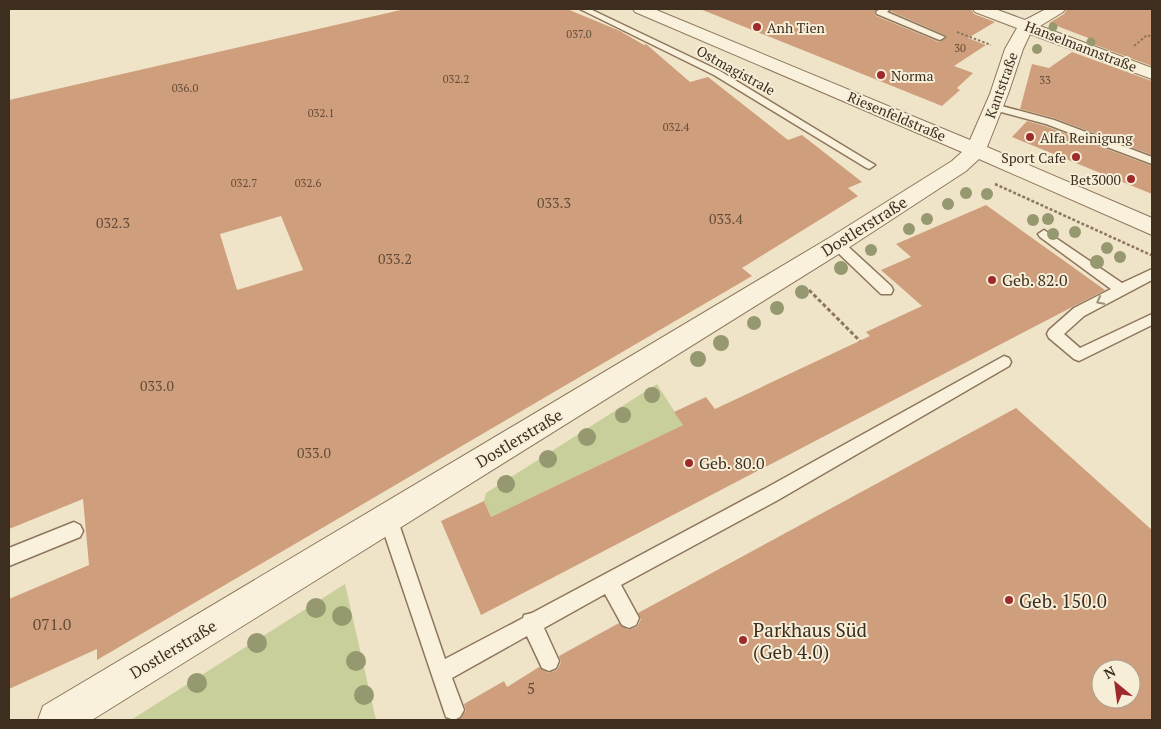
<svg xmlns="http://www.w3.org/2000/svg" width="1161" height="729" viewBox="0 0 1161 729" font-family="'PT Serif',serif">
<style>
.green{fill:#c9cf9b}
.building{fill:#cf9f7d;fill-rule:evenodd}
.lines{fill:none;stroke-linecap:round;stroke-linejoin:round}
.lane-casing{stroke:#8d765c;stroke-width:3}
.street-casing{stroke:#8d765c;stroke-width:2}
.path-far2{stroke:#8d765c;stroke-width:2;stroke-dasharray:2.5 2;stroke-linecap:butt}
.path-far1{stroke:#8d765c;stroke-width:2.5;stroke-dasharray:3 2;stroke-linecap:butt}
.path{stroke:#8d765c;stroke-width:3;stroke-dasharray:4 2.5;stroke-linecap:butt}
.lane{fill:#faf1dc;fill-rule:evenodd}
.street{fill:#faf1dc;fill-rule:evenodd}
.tree{fill:#96986f}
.oneway{stroke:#9c907e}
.poi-dot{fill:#9e2a2b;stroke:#f7eed8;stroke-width:2}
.labels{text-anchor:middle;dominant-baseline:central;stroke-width:4;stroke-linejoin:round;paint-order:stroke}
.far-number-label{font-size:11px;fill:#624a37}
.far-poi-label{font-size:14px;fill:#3d2e20;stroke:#f7eed8;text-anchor:start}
.far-street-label{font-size:14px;fill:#3d2e20;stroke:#f7eed8}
.number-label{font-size:14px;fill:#624a37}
.street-label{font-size:16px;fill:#3d2e20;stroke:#f7eed8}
.poi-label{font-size:16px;fill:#3d2e20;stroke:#f7eed8;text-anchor:start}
.near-number-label{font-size:16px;fill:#624a37}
.near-poi-label{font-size:19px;fill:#3d2e20;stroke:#f7eed8;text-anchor:start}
</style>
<rect width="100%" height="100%" fill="#f0e4c8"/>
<path class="green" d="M657,384L683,425L491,517L484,501L486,493Z
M345,584L376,720H131Z"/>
<path class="building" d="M405,9H567L620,31L644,45L646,44L690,82L708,77L788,140L802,135L862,182L848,188L858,196L742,268L752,276L97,660V649L9,689V599L89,565L83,499L9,529V100ZM281,216L303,270L237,290L220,234Z
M700,9H877L874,12L876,16L939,42L947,36L890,11L892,9H971L974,14L995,22L968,38L986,45L954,66L973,73L957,88L960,90L942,106Z
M1067,9H1152V66L1087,42L1091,39L1049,23L1064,14Z
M1072,52L1152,81V155L1054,118L1020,109L1032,64L1049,68Z
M1027,121L1045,126L1152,166V194L1012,137Z
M986,205L1105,290L481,615L441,521L484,501L491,517L683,425L674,412L706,397L715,409L870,336L866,332L922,306L881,270L911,257L896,244Z
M1016,408L1152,530V720H458L466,711L464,704L504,681L507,687L539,667L548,673L557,670L561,662L559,656L619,623L628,630L637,627L641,619L638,613ZM1101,669H1131V699H1101Z"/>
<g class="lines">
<g class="lane-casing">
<path id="lane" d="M580,9H590L720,71L875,165L869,169L865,167L714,75Z
M880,9H890L887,12L945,37L940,40L937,39L877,14L876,12Z
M994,104L1054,120L1152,157V164L1046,124L990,109L989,107Z
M1044,230L1122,283L1152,269V280L1084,316L1064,334L1080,348L1152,314V325L1079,361L1074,359L1049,338L1047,334L1049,330L1074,308L1111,289L1040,237L1038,234Z
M837,240L842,241L891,286L893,290L891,294H881L832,247L831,244L832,241Z
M1004,356L1009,358L1011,362L1009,366L778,500L621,585L639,618L636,625L629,628L622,625L605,594L544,628L559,661L556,668L549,671L542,668L527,636L452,678L464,710L460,717L454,720L446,717L379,518L382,512L388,510L394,512L397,518L445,659L523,618L524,615L532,613L766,488Z
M74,522L80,525L83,531L80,537L9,566V548Z"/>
</g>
<g class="street-casing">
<path id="street" d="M633,9H654L970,140L990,94L1005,49L1017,28L975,12L973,9H995L1025,20L1046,9H1065L1063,12L1040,26L1152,68V79L1030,34L1023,49L1008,94L987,147L1152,218V235L979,159L966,171L845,250L92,720H38L43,706L829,238L952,161L962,152L635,12Z"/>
</g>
<path class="path-far2" d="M957,32L991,45
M1134,46L1147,35L1152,37"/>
<path class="path-far1" d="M995,184L1151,255"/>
<path class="path" d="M809,290L860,341"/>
<use href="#lane" class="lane"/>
<use href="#street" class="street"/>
</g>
<g class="tree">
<circle cx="1053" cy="27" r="4.5"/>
<circle cx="1091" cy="42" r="4.5"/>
<circle cx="1037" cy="49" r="5"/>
<circle cx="966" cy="193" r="6"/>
<circle cx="987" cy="194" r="6"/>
<circle cx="948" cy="204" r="6"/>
<circle cx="927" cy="219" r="6"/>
<circle cx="1048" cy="219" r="6"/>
<circle cx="1033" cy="220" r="6"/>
<circle cx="909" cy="229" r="6"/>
<circle cx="1075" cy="232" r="6"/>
<circle cx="1053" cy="234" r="6"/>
<circle cx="1107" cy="248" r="6"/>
<circle cx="871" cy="250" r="6"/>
<circle cx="1120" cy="257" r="6"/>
<circle cx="1097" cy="262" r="7"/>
<circle cx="841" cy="268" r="7"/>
<circle cx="802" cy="292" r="7"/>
<circle cx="777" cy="308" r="7"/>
<circle cx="754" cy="323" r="7"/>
<circle cx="721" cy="343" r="8"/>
<circle cx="698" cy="359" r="8"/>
<circle cx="652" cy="395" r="8"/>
<circle cx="623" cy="415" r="8"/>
<circle cx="587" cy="437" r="9"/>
<circle cx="548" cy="459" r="9"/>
<circle cx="506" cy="484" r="9"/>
<circle cx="316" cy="608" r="10"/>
<circle cx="342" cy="616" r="10"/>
<circle cx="257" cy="643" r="10"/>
<circle cx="356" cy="661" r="10"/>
<circle cx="197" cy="683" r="10"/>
<circle cx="364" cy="695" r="10"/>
</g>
<defs><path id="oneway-chevron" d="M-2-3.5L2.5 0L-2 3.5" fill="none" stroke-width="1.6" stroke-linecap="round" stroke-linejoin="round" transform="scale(1.25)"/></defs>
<use class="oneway" href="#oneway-chevron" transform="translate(1100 301) rotate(152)"/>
<g class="poi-dot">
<circle cx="757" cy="27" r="5"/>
<circle cx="881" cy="75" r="5"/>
<circle cx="1030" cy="137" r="5"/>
<circle cx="1076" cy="157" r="5"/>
<circle cx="1131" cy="179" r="5"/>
<circle cx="992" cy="280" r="5"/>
<circle cx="689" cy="463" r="5"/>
<circle cx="1009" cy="600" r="5"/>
<circle cx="743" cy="640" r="5"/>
</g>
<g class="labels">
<g class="far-number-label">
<text x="579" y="34">037.0</text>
<text x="960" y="48">30</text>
<text x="456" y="79">032.2</text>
<text x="1045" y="80">33</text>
<text x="185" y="88">036.0</text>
<text x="321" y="113">032.1</text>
<text x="676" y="127">032.4</text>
<text x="244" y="183">032.7</text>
<text x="308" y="183">032.6</text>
</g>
<g class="far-poi-label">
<text x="767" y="27">Anh Tien</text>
<text x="891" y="75">Norma</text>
<text x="1040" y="137">Alfa Reinigung</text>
<text x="1066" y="157" text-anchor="end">Sport Cafe</text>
<text x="1121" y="179" text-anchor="end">Bet3000</text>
</g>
<g class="far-street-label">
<text transform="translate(1081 46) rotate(21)">Hanselmannstraße</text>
<text transform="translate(736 70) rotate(29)">Ostmagistrale</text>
<text transform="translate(1001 85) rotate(-70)">Kantstraße</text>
<text transform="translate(897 116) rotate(23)">Riesenfeldstraße</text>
</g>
<g class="number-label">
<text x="554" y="202">033.3</text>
<text x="726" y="218">033.4</text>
<text x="113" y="222">032.3</text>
<text x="395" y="258">033.2</text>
<text x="157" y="385">033.0</text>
<text x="314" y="452">033.0</text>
</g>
<g class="street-label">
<text transform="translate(864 226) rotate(-32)">Dostlerstraße</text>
<text transform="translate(519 438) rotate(-31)">Dostlerstraße</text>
<text transform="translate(173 649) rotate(-31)">Dostlerstraße</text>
</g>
<g class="poi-label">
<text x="1002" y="280">Geb. 82.0</text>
<text x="699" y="463">Geb. 80.0</text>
</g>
<g class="near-number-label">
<text x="52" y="624">071.0</text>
<text x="531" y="688">5</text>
</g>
<g class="near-poi-label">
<text x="1019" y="600">Geb. 150.0</text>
<text x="753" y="629">Parkhaus Süd<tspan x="753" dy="22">(Geb 4.0)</tspan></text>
</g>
</g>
<rect width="1161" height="729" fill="none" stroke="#3d2e20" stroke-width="20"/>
<g transform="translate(1116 684) rotate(331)"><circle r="24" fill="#f7eed8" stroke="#ada18e"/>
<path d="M0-4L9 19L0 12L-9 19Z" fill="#9e2a2b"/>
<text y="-8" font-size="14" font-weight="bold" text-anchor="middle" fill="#3d2e20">N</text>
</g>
</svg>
